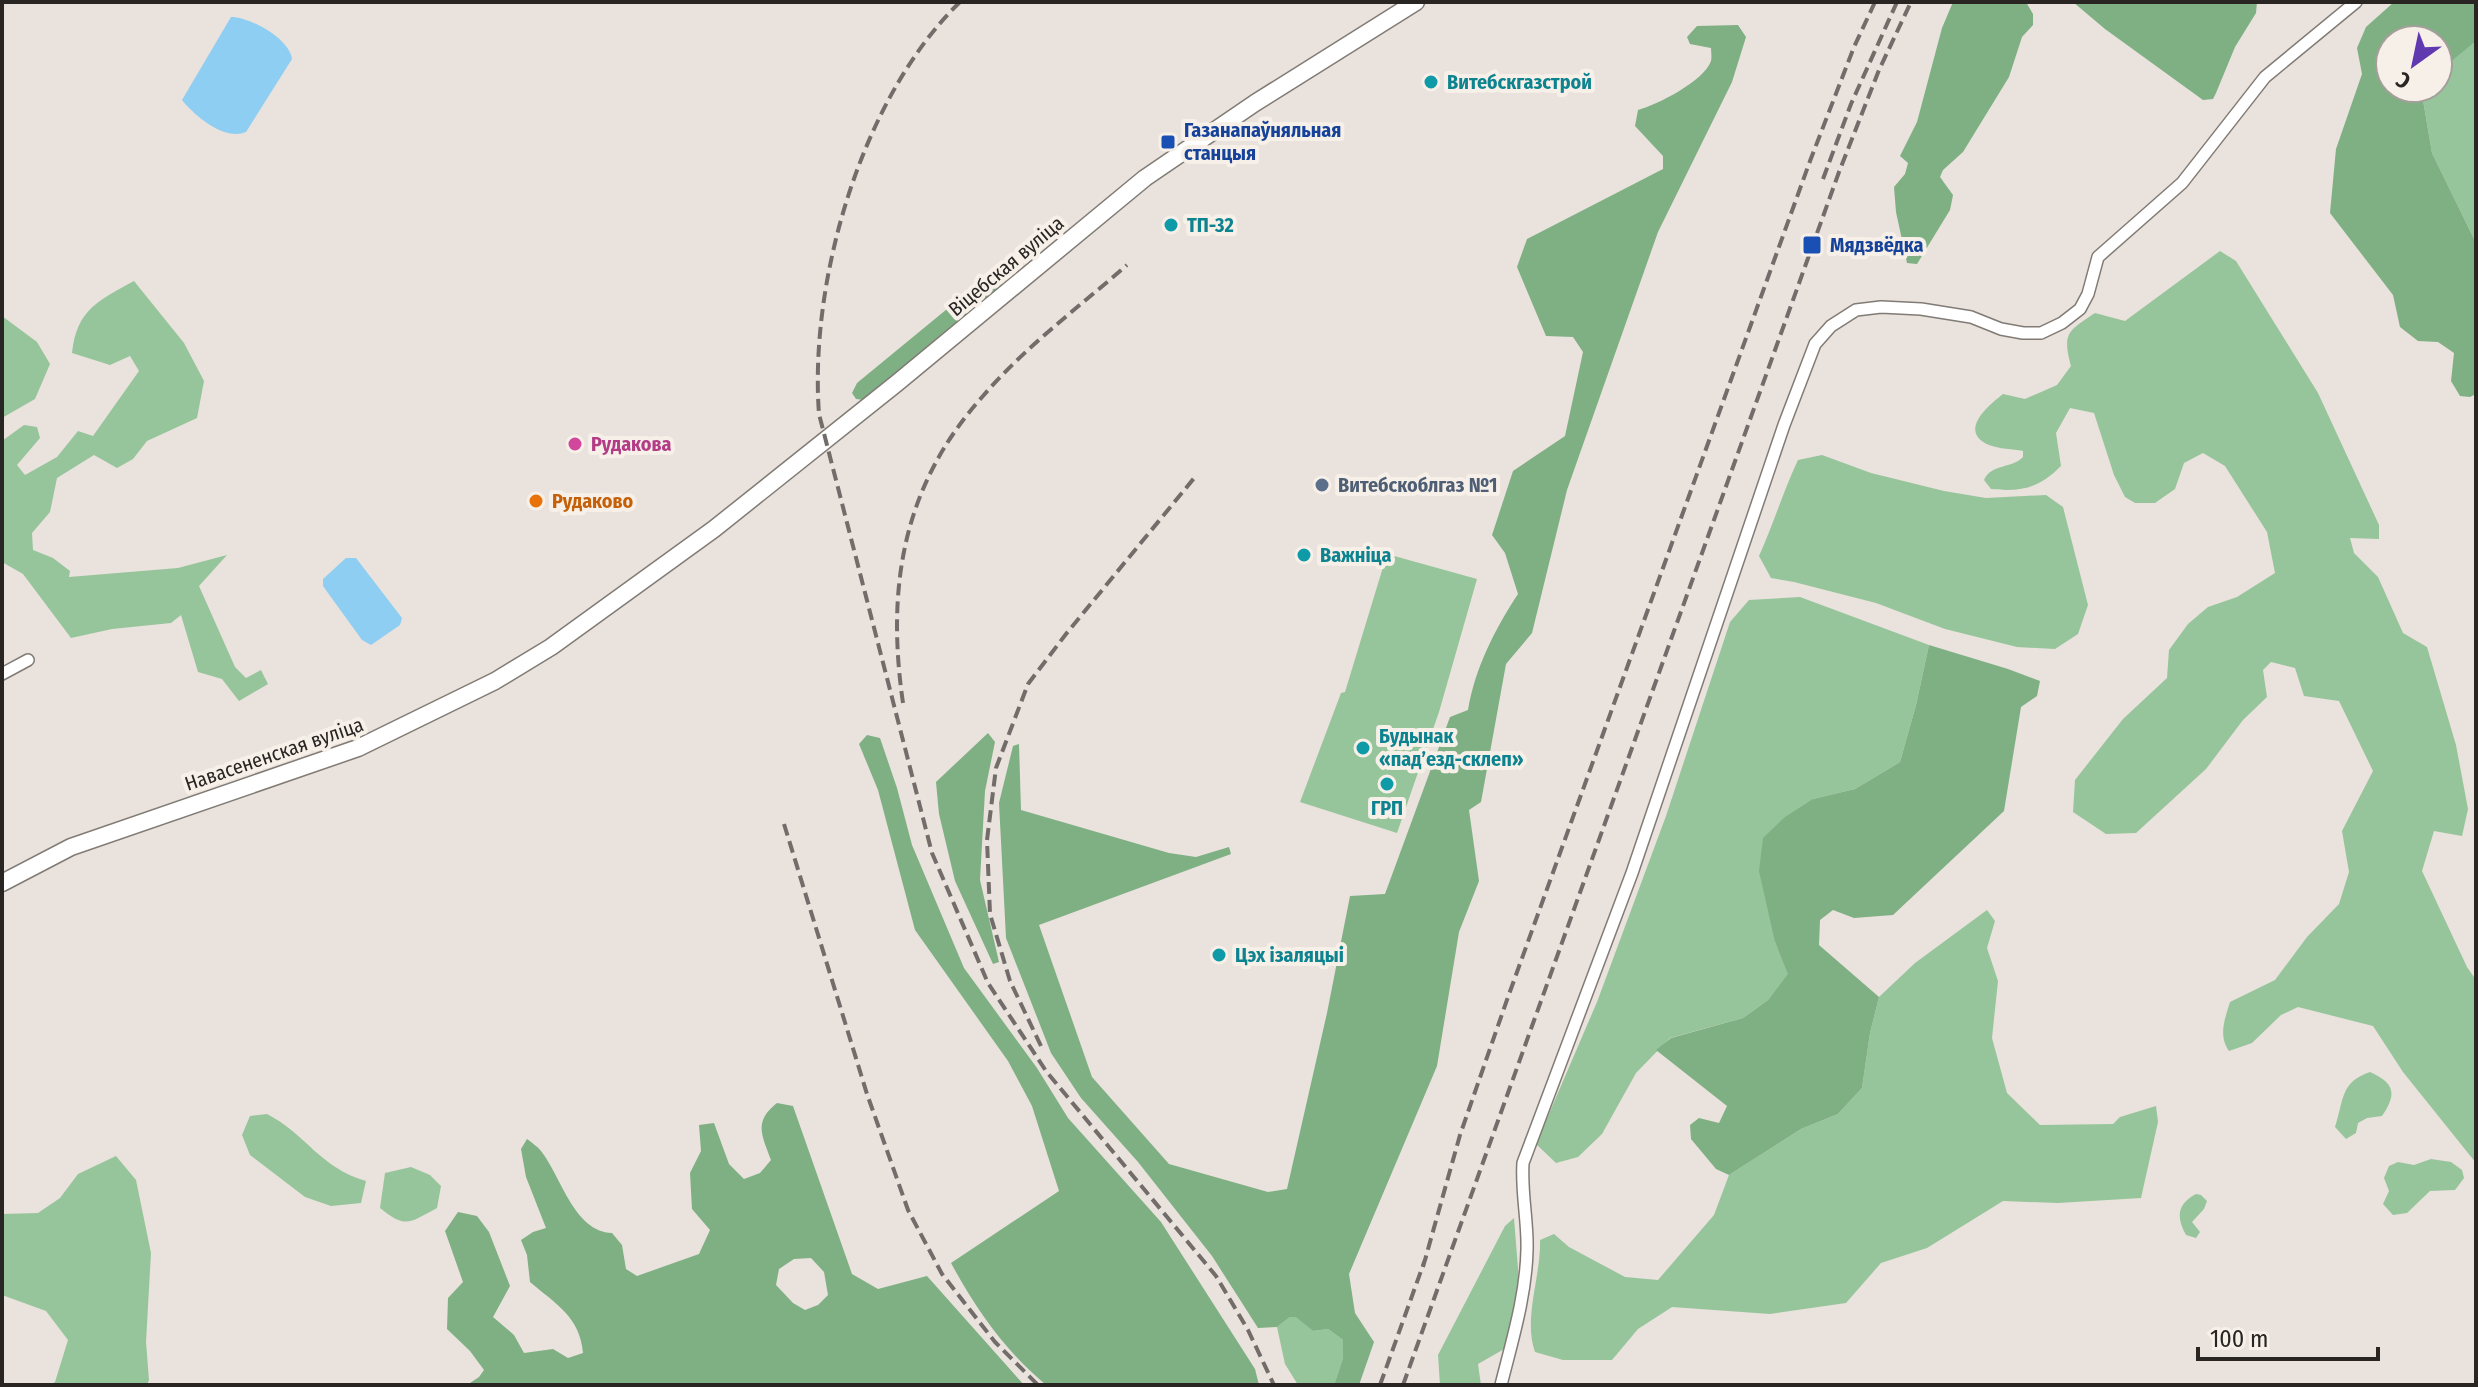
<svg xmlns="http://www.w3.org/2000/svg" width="2478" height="1387" viewBox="0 0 2478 1387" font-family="'Fira Sans Condensed',sans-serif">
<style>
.green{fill:#96c59b}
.forest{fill:#7eb084;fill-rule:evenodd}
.water{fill:#8dcef2}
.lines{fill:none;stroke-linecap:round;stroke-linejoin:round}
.minor-casing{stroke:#817b75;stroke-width:14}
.secondary-casing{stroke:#817b75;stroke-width:19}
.minor{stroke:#fff;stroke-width:11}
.secondary{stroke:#fff;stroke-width:16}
.rail{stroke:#726d6a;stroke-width:4;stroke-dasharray:12 6;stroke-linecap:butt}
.culture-dot{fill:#0f9aa8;stroke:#f7f0e9;stroke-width:3}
.transit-dot{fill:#1a4fb4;stroke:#f7f0e9;stroke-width:3}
.hotel-dot{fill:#d1479c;stroke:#f7f0e9;stroke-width:3}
.service-dot{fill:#5c6f8a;stroke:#f7f0e9;stroke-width:3}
.food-dot{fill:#e8710a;stroke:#f7f0e9;stroke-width:3}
.labels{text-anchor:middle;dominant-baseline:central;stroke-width:8;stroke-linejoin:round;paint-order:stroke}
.culture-label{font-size:20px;font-weight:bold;fill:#0d838f;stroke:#f7f0e9;text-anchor:start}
.transit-label{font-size:20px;font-weight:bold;fill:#164399;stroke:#f7f0e9;text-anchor:start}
.street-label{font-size:20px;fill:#282523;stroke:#f7f0e9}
.hotel-label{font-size:20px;font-weight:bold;fill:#b23c85;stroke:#f7f0e9;text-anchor:start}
.service-label{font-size:20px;font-weight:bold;fill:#4e5e75;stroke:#f7f0e9;text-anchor:start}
.food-label{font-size:20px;font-weight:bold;fill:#c56008;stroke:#f7f0e9;text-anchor:start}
</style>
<rect width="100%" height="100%" fill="#eae2dc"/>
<path class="green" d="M2476,41V243L2432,153L2423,100L2429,88H2438L2439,69Z
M2220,251L2236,261L2318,393L2379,525V539L2350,538L2354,553L2378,577L2403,633L2427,647L2456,745L2468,809L2462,836L2434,831L2422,871L2467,967L2476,980V1163L2403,1072L2373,1026L2298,1007L2281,1015L2252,1043L2229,1051C2218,1036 2225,1018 2230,1002L2275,980L2307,937L2339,904L2349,872L2342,831L2373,771L2339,701L2304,696L2295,668L2271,662L2263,670L2267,697L2243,720L2206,769L2136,833L2106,834L2073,812L2075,780L2123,719L2167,678L2169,650L2188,624L2208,607L2237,597L2275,573L2267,532L2225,466L2203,453L2184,463L2175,489L2155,503H2135L2125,497L2114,475L2094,413L2070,408L2056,433L2061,466C2039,488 2022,492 1991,489L1984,480C1992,463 2012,469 2023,457V451C2013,449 1999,449 1989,445C1957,431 1989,405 2003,394L2025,399L2057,385L2071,366C2062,333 2068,331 2095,313L2125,321Z
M134,281L184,343L204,381L197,418L147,441L133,459L117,468L94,455L57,478L50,512L32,533L33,550L53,558L70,571L69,577L178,568L227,555L199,586L235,667L246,678L261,670L268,684L239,701L222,679L198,672L181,615L171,623L112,629L71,638L23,574L2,562V441L24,425L37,427L40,438L17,465L25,475L57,457L78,431L93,436L139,371L130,356L110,365L72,353C77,309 98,301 134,281Z
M2,316L37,342L50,364L35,399L2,418Z
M1822,455L1871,473L1944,491L1986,498L2046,495L2063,507L2088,605L2078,634L2055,649L2017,647L1945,629L1876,603L1794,582L1771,578L1759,556C1773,525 1783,492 1798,460Z
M1387,554L1477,579L1439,712L1397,833L1300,802L1341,693L1345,692Z
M1800,597L1929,645L1916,705L1900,762L1855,789L1813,799L1775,942L1789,974L1768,1000L1743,1018L1670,1038L1636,1073L1602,1134L1578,1157L1556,1163L1536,1144L1597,1002L1666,816L1730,622L1749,600Z
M1987,910L1995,921L1987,948L1998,981L1992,1038L2007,1093L2040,1125L2113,1124L2120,1117L2156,1106L2158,1122L2141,1198L2058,1203L2003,1201L1927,1248L1881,1263L1846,1303L1770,1314L1672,1307L1638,1329L1612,1360H1563L1535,1352C1523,1318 1541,1277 1540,1240L1554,1234L1569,1247L1625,1277L1658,1280L1714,1215L1729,1175L1801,1129L1838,1114L1862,1088L1870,1033L1879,997L1915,963Z
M2370,1072C2395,1083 2397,1094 2382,1116L2367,1118L2358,1123L2356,1133L2346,1139L2335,1127C2344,1100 2340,1082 2370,1072Z
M267,1114C306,1134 320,1168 366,1181L361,1203L331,1206L305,1197L250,1155L242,1135L250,1116Z
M116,1156L136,1180L151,1253L146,1342L149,1380L147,1385H50L55,1382L68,1340L46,1311L2,1295V1214L38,1213L60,1198L78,1174Z
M2431,1159L2451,1162L2462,1170L2464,1178L2455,1190L2430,1191L2407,1213L2393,1215L2383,1204L2389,1191L2384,1178L2389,1166L2398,1162L2414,1165Z
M411,1167L430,1175L441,1186L437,1208C409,1223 406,1229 380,1208L385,1173Z
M2196,1194L2201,1195L2207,1201L2204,1209L2192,1222L2200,1232L2196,1238L2186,1235C2176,1217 2177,1204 2196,1194Z
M1514,1218L1519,1281L1506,1348L1478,1364L1481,1385H1440L1438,1355L1505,1226Z
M1290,1317H1297L1313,1331L1328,1329L1343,1340V1358L1334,1385H1298L1285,1364L1277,1327Z"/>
<path class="forest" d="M1953,2H2026L2033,14V25L2022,37L2009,77L1963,152L1943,170L1940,177L1953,195L1950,210L1917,264L1907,263L1896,212L1894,187L1905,174L1908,163L1900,156L1917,122L1942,28Z
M2073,2H2257L2256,13L2235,47L2216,93L2213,99L2203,100L2105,29Z
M2394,2H2476V41L2438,72V40H2390V88H2429L2423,100L2432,153L2476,243V394L2470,397L2460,396L2451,381L2454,353L2438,342L2418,341L2400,327L2393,295L2330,213L2336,149L2362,74L2357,48L2366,27Z
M1738,25L1746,37L1732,82L1658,232L1567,490L1532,633L1506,664L1481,802L1469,810L1479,881L1459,932L1437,1066L1349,1274L1355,1313L1374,1342L1359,1385H1334L1343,1358V1340L1328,1329L1313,1331L1296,1317H1290L1277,1327L1258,1328L1212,1256L1138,1162L1081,1098L1051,1053L1006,938L999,803L1013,746L1019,744L1021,810L1169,853L1196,857L1229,847L1231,854L1039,925L1092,1077L1169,1164L1268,1192L1287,1189L1327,1013L1350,896L1385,894L1450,717L1468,710C1475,668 1495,629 1518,594L1505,553L1492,535L1513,471L1565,436L1583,352L1573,337L1546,336L1517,267L1527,239L1663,169V156L1635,126L1638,110C1657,105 1704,81 1711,61C1712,56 1711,52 1711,48L1690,44L1687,37L1697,26Z
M1003,263L1010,268L1001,286L875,394L864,400L856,399L852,393L857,383Z
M1929,645L2008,669L2040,681L2037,696L2021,707L2004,811L1893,915L1854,918L1833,910L1820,920L1819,945L1879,997L1870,1033L1862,1088L1838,1114L1801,1129L1729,1175L1716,1169L1691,1139L1690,1125L1699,1118L1719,1123L1727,1106L1656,1050L1671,1038L1743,1018L1768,1000L1788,974L1775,942L1759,871L1763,838L1785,817L1813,799L1855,789L1900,762L1916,705Z
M988,733L995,742L985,791L980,880L999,962L993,964L955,881L939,814L936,782Z
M867,735L880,738L897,788L912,845L964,968L1037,1068L1068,1118L1161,1222L1255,1369L1259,1385H1046C1005,1351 976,1309 951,1263L1059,1191L1032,1106L1008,1061L915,930L878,790L859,744Z
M777,1103L793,1106L852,1274L878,1289L927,1276L1024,1385H467L479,1377L484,1370L470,1351L447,1329L448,1298L463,1282L445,1231L458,1212L477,1216L489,1232L510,1286L493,1317L514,1335L524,1353L553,1349L568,1358L583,1353C580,1317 556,1304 530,1282L527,1255L521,1240L533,1232L546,1228L526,1177L521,1149L527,1139C532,1143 537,1146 541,1151C561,1176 574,1232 612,1233L622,1245L626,1269L637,1276L699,1254L710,1230L692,1209L690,1173L701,1151L699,1125L714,1123L729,1164L744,1179L760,1173L771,1160C762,1135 753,1122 777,1103ZM811,1258L824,1272L828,1295L818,1305L805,1310L793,1303L776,1285L779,1269L794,1259Z"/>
<path class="water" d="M231,17C250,17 290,39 292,59L246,132C224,141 195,116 182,100Z
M346,558H356L402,618L400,625L371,645L362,640L323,586V579Z"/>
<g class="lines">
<g class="minor-casing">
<path id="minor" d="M2,674L28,660
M1501,1385C1512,1341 1526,1296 1527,1250C1528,1221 1521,1193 1523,1163L1632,873L1784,425L1815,344L1831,326L1856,310L1881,307L1921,309L1971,317L2001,329L2023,333H2041L2062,323L2080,309L2088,294L2098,257L2182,183L2265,77L2356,2"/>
</g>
<g class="secondary-casing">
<path id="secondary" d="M2,883L71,847L358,748L495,681L551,647L714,529L897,383L1145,178L1255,103L1416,2"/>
</g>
<use href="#minor" class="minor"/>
<use href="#secondary" class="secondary"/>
<path class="rail" d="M960,2C862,97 809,280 819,414L932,853L988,983L1046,1071L1216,1276L1248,1330L1274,1385
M1823,179L1851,104L1897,2
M903,703C886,587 903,485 983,396C1025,347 1079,307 1127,265
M784,824L867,1094L908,1210L942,1274L995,1342L1038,1385
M1041,1046L1010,981L990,914L987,840L996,768L1028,684L1066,634L1195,477
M1423,1267L1460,1135L1508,997L1810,161L1854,47L1875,2
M1380,1385L1426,1257
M1403,1385L1839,172L1879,70L1911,2"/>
</g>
<g class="culture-dot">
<circle cx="1431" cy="82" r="8"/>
<circle cx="1171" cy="225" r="8"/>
<circle cx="1304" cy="555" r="8"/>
<circle cx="1363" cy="748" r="8"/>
<circle cx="1387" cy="784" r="8"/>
<circle cx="1219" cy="955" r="8"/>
</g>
<g class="transit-dot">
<rect x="1160" y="134" width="16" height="16" rx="4"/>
<rect x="1802" y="235" width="20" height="20" rx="4"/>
</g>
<circle class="hotel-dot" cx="575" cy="444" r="8"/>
<circle class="service-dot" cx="1322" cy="485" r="8"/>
<circle class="food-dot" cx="536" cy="501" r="8"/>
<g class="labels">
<g class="culture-label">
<text x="1447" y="82">Витебскгазстрой</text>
<text x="1187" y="225">ТП-32</text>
<text x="1320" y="555">Важніца</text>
<text x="1379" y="736">Будынак<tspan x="1379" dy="23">«падʼезд-склеп»</tspan></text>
<text x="1387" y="808" text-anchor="middle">ГРП</text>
<text x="1235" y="955">Цэх ізаляцыі</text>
</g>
<g class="transit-label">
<text x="1184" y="130">Газанапаўняльная<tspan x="1184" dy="23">станцыя</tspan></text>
<text x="1830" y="245">Мядзвёдка</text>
</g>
<g class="street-label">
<text transform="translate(1006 266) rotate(-40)">Віцебская вуліца</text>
<text transform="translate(274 754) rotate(-19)">Навасененская вуліца</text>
</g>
<g class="hotel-label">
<text x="591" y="444">Рудакова</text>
</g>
<g class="service-label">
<text x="1338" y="485">Витебскоблгаз №1</text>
</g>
<g class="food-label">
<text x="552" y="501">Рудаково</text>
</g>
</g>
<rect width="2478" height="1387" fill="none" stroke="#282523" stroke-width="8"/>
<g transform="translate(2414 64) rotate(213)"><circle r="38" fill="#f7f0e9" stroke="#a49f9a" stroke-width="2"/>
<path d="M0-6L14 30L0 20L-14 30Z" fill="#6039b1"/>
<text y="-12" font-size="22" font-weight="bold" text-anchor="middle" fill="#282523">С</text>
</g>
<path d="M2198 1347v12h180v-12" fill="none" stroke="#282523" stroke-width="4"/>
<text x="2210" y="1347" font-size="24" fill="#282523" stroke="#f7f0e9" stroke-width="6" paint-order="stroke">100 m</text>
</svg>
